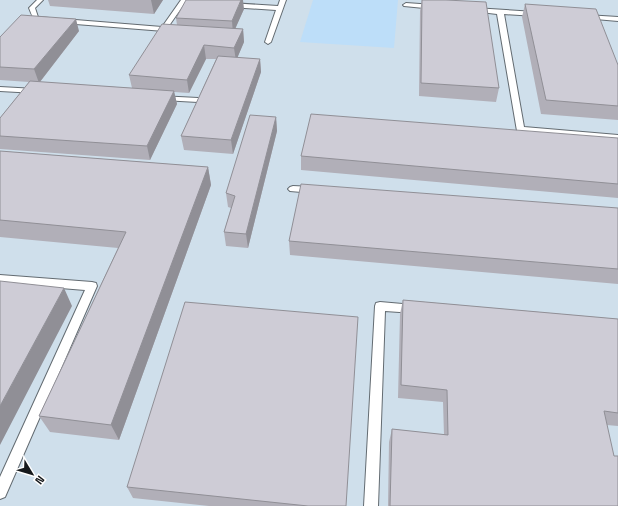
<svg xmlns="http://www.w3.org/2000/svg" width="618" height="506" viewBox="0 0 618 506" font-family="'Space Grotesk',sans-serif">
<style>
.built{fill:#cfdfeb}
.green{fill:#bddef9}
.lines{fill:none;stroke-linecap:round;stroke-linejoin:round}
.lane-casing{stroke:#636b71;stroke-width:2}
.lane{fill:#fff;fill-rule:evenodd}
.wall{fill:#b1afb8}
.shaded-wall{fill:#908f96}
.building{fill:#ceccd6;stroke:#908f96}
</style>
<rect width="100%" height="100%" fill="#e1eaf2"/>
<path class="built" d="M0,0H618V506H0Z"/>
<path class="green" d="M313,0H398L394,48L300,42Z"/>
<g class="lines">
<g class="lane-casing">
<path id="lane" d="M37,0H43L35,8L38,17L49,18V20C35,23 34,21 29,8Z
M181,0H187L166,30L164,31L63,23L60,21L63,19L162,27Z
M280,0H286L271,42L268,44L265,42L276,10L230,7L227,5L230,3L278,6Z
M406,3L434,5L437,7L434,9L404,6L403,5Z
M474,8L536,12L539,14L536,16L504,14L524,127L618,135V139L517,131L497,14L472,11V9Z
M586,15L618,17V21L584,18L583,17Z
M0,87L36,89L40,91L36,93L0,91Z
M159,96L198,98L202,100L198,102L162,100H159Z
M293,186L313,187L318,190L313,193L290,191L288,189L290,187Z
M0,275L92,282L96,283L97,286L5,497L0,499V477L85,290L0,283Z
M380,302L414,305L418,306L419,309L418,312L414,313L385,311L378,506H364L375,306L376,303Z"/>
</g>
<use href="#lane" class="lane"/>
</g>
<path class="wall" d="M48,0H163L154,14L50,6Z
M422,0L499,88L496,102L419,96L420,11Z
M525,4L618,65V120L541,114L522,17Z
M244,9L235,28L243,29L244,42L237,58L260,59L261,72L233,154L184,150L181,136L216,59H206L189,93L174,92L177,104L150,160L0,149V118L29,82L0,80V37L79,31L40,82L132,88L129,75L177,25L176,18Z
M276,117L277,131L248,248L226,246L224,232L231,208L228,207L226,193Z
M618,138V198L301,170V156Z
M0,151L208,167L211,185L119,440L50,432L39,416L118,248L0,237Z
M618,208V284L290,255L289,241Z
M403,300L618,319V426L607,425L618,506H388L389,442L392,429L444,435L443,402L398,398L400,314Z
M127,487L346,506H209L133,498Z"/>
<path class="shaded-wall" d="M151,0H163L154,14Z
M241,0H243L244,9L233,34L232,21Z
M76,19L79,31L39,83L34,69Z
M243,29L244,42L236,61L234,48Z
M204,45L206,59L189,93L187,80Z
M260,59L261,72L233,154L231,140Z
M174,91L177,104L150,160L147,146Z
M276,117L277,131L248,248L246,234Z
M208,167L211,185L119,440L111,425Z
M64,288L72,306L0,445V406Z"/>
<path class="building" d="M186,0H241L232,21L176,18Z
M422,0H446L486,2L499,88L421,83Z
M525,4L596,9L618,65V106L546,100Z
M21,15L76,19L34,69L0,67V37Z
M162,24L243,29L234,48L204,45L187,80L129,75Z
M218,56L260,59L231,140L181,136Z
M30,81L174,91L147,146L0,136V118Z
M311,114L618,138V184L301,156Z
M250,115L276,117L246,234L224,232L235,196L226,193Z
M0,151L208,167L111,425L39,416L126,232L0,220Z
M301,184L618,208V269L289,241Z
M0,281L64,288L0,406Z
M403,300L618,319V413L604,411L614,456H618V506H390L392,429L448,435L447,390L401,385Z
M185,302L358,317L346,506H308L127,487Z"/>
<g transform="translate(32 474) rotate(128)" stroke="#ffffff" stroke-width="3" paint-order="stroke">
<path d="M0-3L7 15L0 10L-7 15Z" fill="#16191c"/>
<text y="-6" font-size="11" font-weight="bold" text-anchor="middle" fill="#16191c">N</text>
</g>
</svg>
